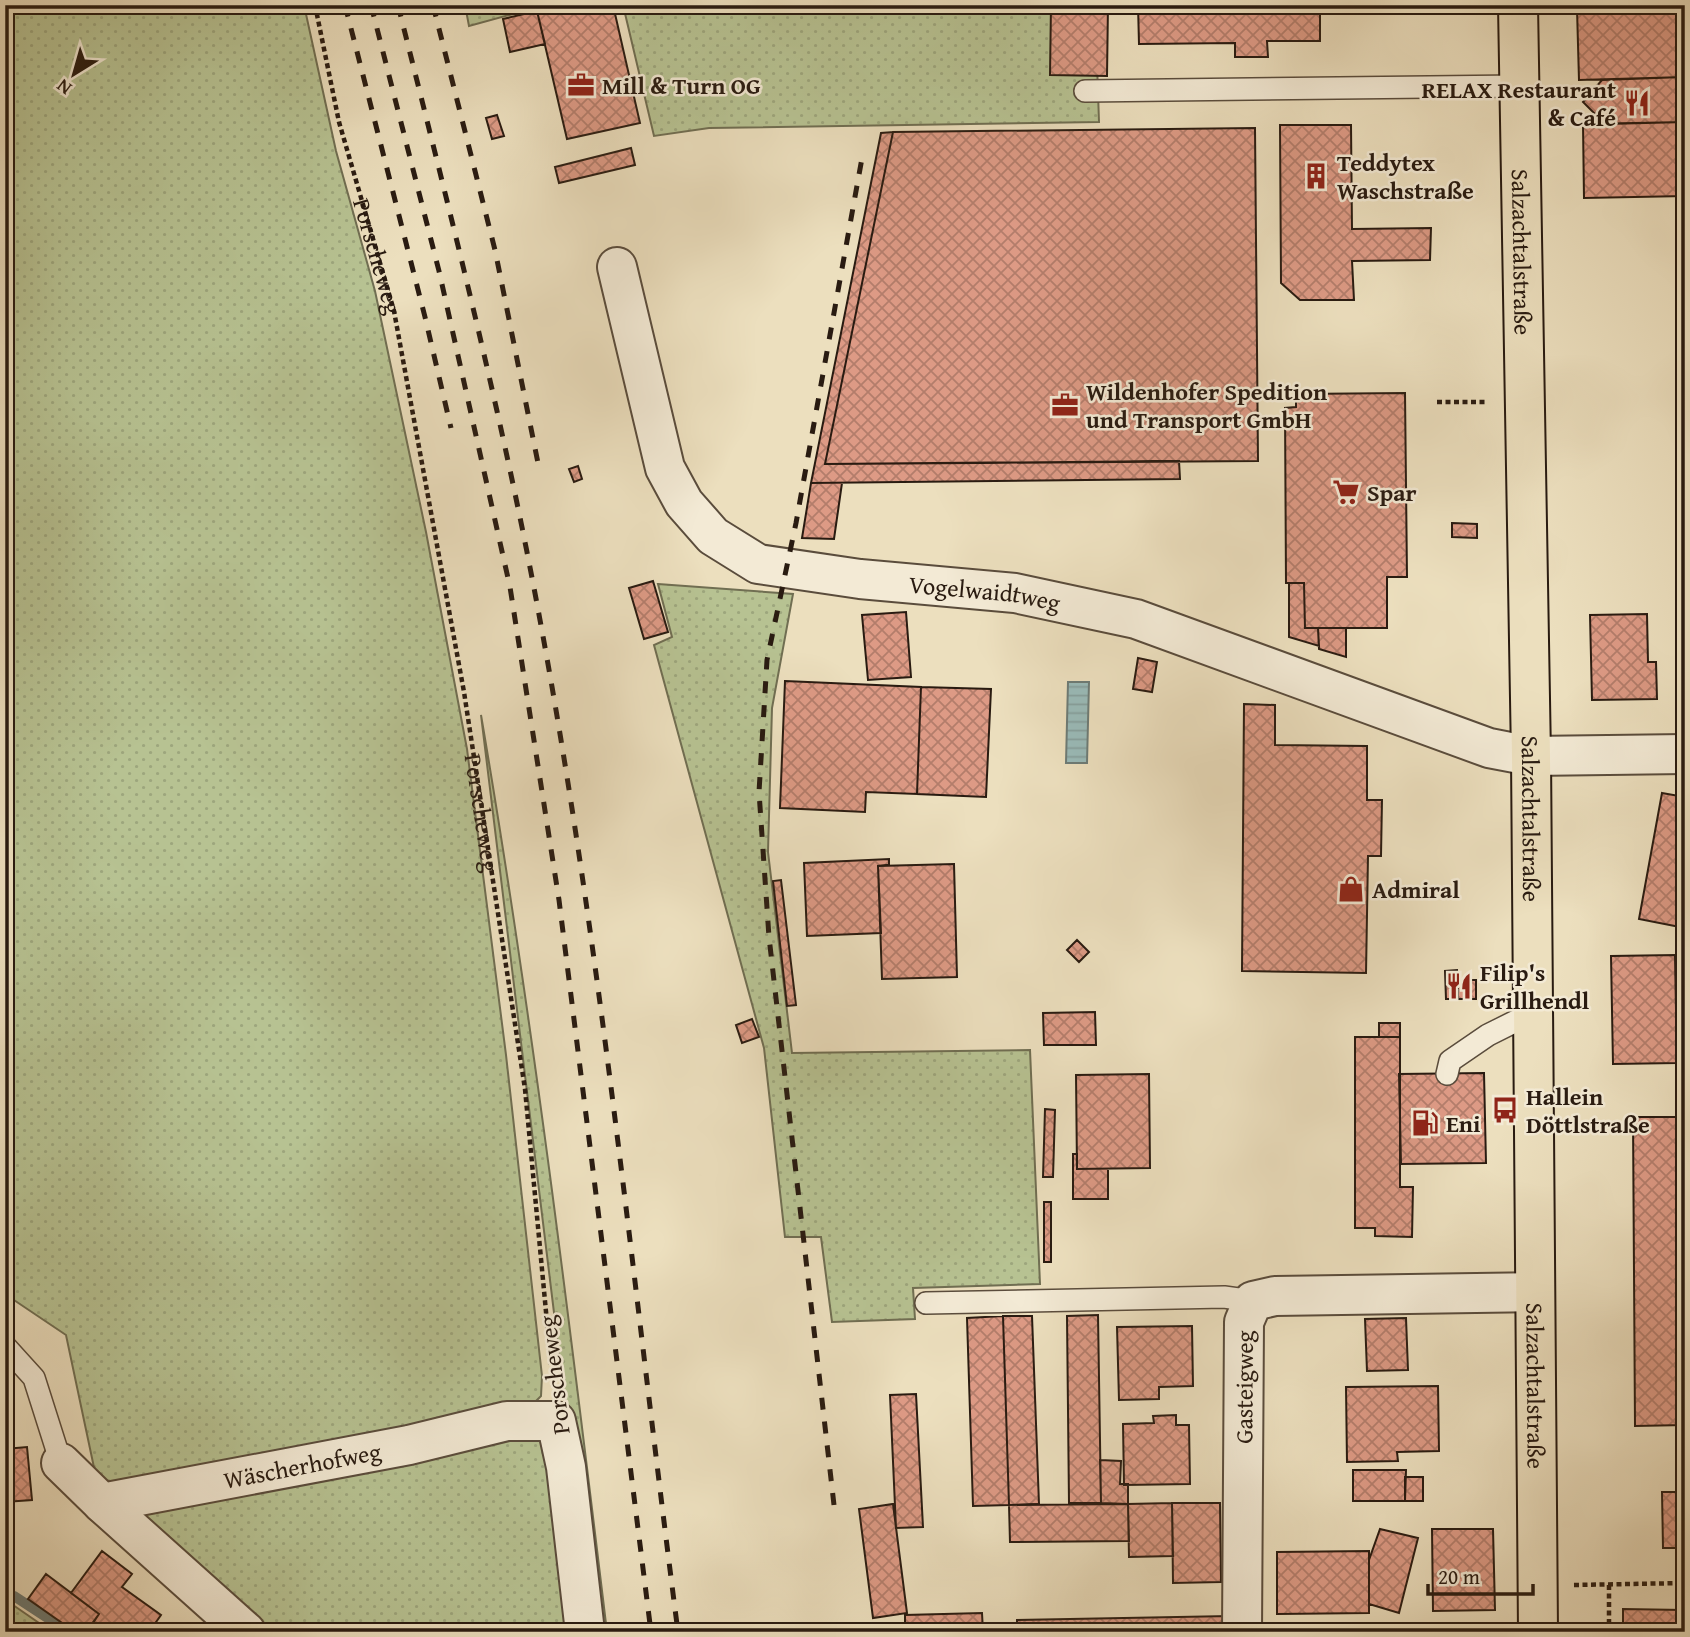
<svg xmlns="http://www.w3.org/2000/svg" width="1690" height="1637" viewBox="0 0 1690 1637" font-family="'Gentium Book Plus',serif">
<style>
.grass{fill:url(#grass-dots);stroke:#706e52;stroke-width:2}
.water{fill:url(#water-rules);stroke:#6d7b76;stroke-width:2}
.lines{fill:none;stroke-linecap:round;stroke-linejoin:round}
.stream{stroke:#6d7b76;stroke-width:10}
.building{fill:url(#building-cross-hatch);stroke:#291b11;stroke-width:2}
.service-casing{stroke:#5a4c3c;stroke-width:24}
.minor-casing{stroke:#5a4c3c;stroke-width:42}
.tertiary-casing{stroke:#5a4c3c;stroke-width:42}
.primary-casing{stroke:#291b11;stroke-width:42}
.path{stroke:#291b11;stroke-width:4.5;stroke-dasharray:5 3.5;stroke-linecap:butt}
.service{stroke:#f3ead5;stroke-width:21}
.minor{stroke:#f3ead5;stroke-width:38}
.tertiary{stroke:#f3ead5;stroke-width:38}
.primary{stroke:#ecdfbe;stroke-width:38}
.rail{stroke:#291b11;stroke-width:5;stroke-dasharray:12 12;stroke-linecap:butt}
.labels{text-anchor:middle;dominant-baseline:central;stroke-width:5;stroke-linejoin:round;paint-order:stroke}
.poi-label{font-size:24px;font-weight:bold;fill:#291b11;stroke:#f3ead5;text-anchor:start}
.street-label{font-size:24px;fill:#291b11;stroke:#f3ead5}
</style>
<defs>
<pattern id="grass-dots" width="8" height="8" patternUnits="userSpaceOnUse" patternTransform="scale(1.75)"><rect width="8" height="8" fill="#b7c292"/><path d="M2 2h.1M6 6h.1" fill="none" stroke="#9da67d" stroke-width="1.8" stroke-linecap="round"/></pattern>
<pattern id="water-rules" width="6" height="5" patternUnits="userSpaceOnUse" patternTransform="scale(1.75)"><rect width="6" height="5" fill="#9abbb9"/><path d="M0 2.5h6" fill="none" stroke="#85a09e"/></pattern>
<pattern id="building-cross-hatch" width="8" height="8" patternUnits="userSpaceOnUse" patternTransform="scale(1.75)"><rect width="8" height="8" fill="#dd9a85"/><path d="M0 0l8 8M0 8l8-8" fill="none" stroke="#b37d6b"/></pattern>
</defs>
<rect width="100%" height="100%" fill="#ecdfbe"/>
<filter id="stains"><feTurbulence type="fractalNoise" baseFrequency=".00286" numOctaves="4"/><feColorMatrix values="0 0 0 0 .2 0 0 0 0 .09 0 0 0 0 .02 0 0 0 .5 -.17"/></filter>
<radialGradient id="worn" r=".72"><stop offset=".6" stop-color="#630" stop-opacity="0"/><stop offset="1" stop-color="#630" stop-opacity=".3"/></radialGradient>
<path class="grass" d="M5,5H304L336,151L375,291L426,532L467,749L506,1055L542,1376L541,1396L531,1406L105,1485L96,1477L66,1335L5,1294Z
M465,5H546L469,26Z
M623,5H1095L1099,122L709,128L654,136Z
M658,584L793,594L772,708L768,852L792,1053L1030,1050L1040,1284L913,1288L915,1319L832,1322L821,1237H785L764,1048L654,645L672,637Z
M481,715C533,1019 570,1326 607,1632H593Z
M501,1429L538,1438L546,1445L573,1632H275L128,1509Z
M13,1605L52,1632H5V1607Z"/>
<path class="water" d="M1068,682H1089L1087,763H1066Z"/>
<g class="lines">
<path class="stream" d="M5,1598L14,1596L69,1632"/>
</g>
<path class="building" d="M564,5H613L640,123L567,139L537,11Z
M1051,5H1108L1107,76L1050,75Z
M1138,5H1320V41H1267L1268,57H1235V43L1139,44Z
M1685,6V77L1579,80L1577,9Z
M537,11L545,44L510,52L503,19Z
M1683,77L1685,122L1605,124L1583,102L1602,80Z
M497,115L504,136L492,139L486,118Z
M1685,122V196L1584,198L1583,124Z
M1280,125H1351L1352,229L1431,228L1430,260L1352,261L1354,300H1300L1281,283Z
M1255,128L1258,461L825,464L893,132Z
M893,132L825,464L1179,461L1180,479L811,483L881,133Z
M631,148L635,165L559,183L555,167Z
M1684,368H1685V424H1681Z
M1405,393L1407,577H1387V628H1305L1304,583H1286L1285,408L1296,407V394Z
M578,466L582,479L574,482L569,469Z
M811,483H842L834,539L802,538Z
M1452,523L1477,524V538L1452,537Z
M653,581L668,632L644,639L629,588Z
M1289,583H1304L1305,628H1318L1319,646L1289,637Z
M906,612L911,677L868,680L862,615Z
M1647,614L1648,662H1656L1657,699L1592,700L1590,615Z
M1318,628H1346V657L1319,649Z
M1138,658L1157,662L1152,692L1133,689Z
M785,681L921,687L917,794L866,792L865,812L780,808Z
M921,687L991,689L986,797L917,794Z
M1244,704L1275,705V745L1367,746V800H1382L1381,856H1368L1366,973L1242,971Z
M1662,793L1685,797V928L1639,919Z
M889,859V865L878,866L881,933L807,936L804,863Z
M954,864L957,977L882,979L878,866Z
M781,880L796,1005L787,1006L773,881Z
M1077,940L1089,952L1079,962L1067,950Z
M1675,955L1677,1063L1613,1064L1611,956Z
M1457,970L1458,999H1446L1445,971Z
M1458,980H1476V999H1458Z
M1095,1012L1096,1045H1044L1043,1013Z
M752,1019L759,1037L742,1043L736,1025Z
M1379,1023H1400V1037H1379Z
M1355,1037H1400V1187H1413L1412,1237L1375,1236V1228H1355Z
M1484,1073L1486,1163L1401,1164L1399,1074Z
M1149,1074L1150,1168L1077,1169L1076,1075Z
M1045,1109L1055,1110L1053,1177H1043Z
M1633,1117H1685V1425L1635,1426Z
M1073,1154H1077V1169H1108V1199H1073Z
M1044,1202H1051V1262H1044Z
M1098,1315L1101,1503H1069L1067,1316Z
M1003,1316H1032L1039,1504L1009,1505Z
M1003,1316L1009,1505L973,1506L967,1318Z
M1406,1318L1408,1370L1367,1371L1365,1319Z
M1192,1326L1193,1386L1159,1387V1399L1119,1400L1117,1327Z
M1438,1386L1439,1451L1397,1452L1398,1461L1347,1462L1346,1387Z
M916,1394L923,1527L896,1528L890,1395Z
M1176,1415V1425H1189L1190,1484L1124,1485L1123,1424L1154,1423L1153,1416Z
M27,1447L32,1500L5,1502V1449Z
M1100,1460L1121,1461L1120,1484H1128V1504L1101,1503Z
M1353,1470H1406L1405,1501H1353Z
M1405,1477H1423V1501H1405Z
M1662,1492H1685V1548H1663Z
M1172,1503H1220L1221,1582L1173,1583Z
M1172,1503L1173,1556L1129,1557L1128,1504Z
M893,1504L907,1613L873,1618L859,1509Z
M1128,1504L1129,1541L1010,1542L1009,1505Z
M1380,1529L1418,1538L1399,1613L1369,1604V1560Z
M1432,1529H1493L1495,1610L1433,1611Z
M102,1551L132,1574L122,1587L161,1615L149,1632H100L91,1625L99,1614L71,1593Z
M1369,1551V1613L1277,1614V1552Z
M46,1574L99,1614L87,1632H75L28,1599Z
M1623,1609L1683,1610L1682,1632H1623Z
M982,1613L983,1632H905V1615Z
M1230,1616V1632H1017V1620Z"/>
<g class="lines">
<g class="service-casing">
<path id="service" d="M1085,91L1520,86
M1447,1074L1450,1061L1488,1035L1534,1012
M926,1303L1224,1297L1253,1301
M5,1346L34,1378L61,1463"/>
</g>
<g class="minor-casing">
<g id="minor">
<path id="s2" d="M617,267L665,468L684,503L713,536L758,564L860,579L1015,593L1136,619L1489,748L1531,756"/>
<path id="s3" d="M61,1463L102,1503L409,1445L507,1421H556L566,1467L585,1632"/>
<path d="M102,1503L246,1632"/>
<path id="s4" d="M1242,1632L1244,1322L1253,1301L1275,1296L1535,1292"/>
</g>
</g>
<g class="tertiary-casing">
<path id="tertiary" d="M1531,756L1685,754"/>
</g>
<g class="primary-casing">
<g id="primary">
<path id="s5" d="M1518,5L1531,756L1538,1632"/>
</g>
</g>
<g class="path">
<path id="s1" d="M315,5L339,122L394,311L464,692L525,1089L553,1386"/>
<path d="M1437,402H1488"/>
<path d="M1574,1585L1685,1583"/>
<path d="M1609,1585V1632"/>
</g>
<use href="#service" class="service"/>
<use href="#minor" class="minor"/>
<use href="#tertiary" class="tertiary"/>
<use href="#primary" class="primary"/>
<path class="rail" d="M345,5L425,317L451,428
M371,5L439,271L510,587L559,900L651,1632
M398,5C449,209 502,413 540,620C602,954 634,1294 678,1632
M433,5L495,250L539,468
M834,1505L769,937L759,792L767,660L796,523L862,158"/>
</g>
<defs>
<g id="office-bare" transform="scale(2.1)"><path d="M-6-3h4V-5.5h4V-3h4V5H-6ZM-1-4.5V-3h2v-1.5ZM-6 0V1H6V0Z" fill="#8f2418" stroke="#f3ead5" stroke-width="2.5" paint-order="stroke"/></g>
<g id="restaurant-bare" transform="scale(2.1)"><path d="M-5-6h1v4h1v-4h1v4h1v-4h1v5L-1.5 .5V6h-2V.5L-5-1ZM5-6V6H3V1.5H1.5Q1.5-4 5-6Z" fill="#8f2418" stroke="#f3ead5" stroke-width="2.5" paint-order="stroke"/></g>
<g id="building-bare" transform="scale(2.1)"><path d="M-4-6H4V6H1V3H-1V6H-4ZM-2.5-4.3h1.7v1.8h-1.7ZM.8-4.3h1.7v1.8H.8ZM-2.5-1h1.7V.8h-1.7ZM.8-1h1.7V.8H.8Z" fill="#8f2418" stroke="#f3ead5" stroke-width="2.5" paint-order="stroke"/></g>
<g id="supermarket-bare" transform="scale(2.1)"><path d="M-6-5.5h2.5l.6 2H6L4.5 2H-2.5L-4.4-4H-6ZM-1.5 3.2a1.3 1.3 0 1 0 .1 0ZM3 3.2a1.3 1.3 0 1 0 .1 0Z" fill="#8f2418" stroke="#f3ead5" stroke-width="2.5" paint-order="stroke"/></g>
<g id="shop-bare" transform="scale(2.1)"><path d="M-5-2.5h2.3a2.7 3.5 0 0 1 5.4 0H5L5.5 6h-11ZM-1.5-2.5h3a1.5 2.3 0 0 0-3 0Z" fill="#8f2418" stroke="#f3ead5" stroke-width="2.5" paint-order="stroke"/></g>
<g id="bus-bare" transform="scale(2.1)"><path d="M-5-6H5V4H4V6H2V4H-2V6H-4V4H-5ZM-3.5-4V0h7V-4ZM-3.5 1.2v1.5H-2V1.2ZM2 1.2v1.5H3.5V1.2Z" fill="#8f2418" stroke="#f3ead5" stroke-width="2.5" paint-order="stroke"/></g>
<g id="fuel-bare" transform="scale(2.1)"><path d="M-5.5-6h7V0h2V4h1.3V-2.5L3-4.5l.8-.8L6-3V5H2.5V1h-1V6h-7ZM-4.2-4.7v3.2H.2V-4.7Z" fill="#8f2418" stroke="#f3ead5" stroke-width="2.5" paint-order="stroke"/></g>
</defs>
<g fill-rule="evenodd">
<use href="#office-bare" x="581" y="85"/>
<use href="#restaurant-bare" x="1637" y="103"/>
<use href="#building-bare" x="1316" y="176"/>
<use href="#office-bare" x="1065" y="405"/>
<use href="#supermarket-bare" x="1346" y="492"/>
<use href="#shop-bare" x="1351" y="889"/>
<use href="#restaurant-bare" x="1459" y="986"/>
<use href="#bus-bare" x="1505" y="1110"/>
<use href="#fuel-bare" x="1425" y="1123"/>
</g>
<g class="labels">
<g class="poi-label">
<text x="602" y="85">Mill &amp; Turn OG</text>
<text x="1616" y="89" text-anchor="end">RELAX Restaurant<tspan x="1616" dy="28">&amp; Café</tspan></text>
<text x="1337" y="162">Teddytex<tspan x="1337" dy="28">Waschstraße</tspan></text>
<text x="1086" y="391">Wildenhofer Spedition<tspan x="1086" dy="28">und Transport GmbH</tspan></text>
<text x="1367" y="492">Spar</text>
<text x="1372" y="889">Admiral</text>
<text x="1480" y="972">Filip's<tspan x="1480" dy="28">Grillhendl</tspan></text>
<text x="1526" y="1096">Hallein<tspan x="1526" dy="28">Döttlstraße</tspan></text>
<text x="1446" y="1123">Eni</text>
</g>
<g class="street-label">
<text stroke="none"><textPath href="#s5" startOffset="247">Salzachtalstraße</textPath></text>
<text stroke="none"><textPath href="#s1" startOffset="259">Porscheweg</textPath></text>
<text stroke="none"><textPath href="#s2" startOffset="572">Vogelwaidtweg</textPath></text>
<text stroke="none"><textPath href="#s1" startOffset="826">Porscheweg</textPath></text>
<text stroke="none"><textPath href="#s5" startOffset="814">Salzachtalstraße</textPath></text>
<text transform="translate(554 1375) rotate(-97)">Porscheweg</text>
<text stroke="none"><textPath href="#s5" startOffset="1381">Salzachtalstraße</textPath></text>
<text stroke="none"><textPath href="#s4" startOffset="245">Gasteigweg</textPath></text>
<text stroke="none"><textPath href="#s3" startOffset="261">Wäscherhofweg</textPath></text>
</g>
</g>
<rect width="1690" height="1637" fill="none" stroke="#ecdfbe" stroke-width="28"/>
<rect x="7" y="7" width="1676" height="1623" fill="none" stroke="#291b11" stroke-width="3.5"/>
<rect x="14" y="14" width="1662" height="1609" fill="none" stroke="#291b11" stroke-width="2"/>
<g transform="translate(74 74) rotate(217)" stroke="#f3ead5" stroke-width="5" paint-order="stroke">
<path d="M0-5L12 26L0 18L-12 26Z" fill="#291b11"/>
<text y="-10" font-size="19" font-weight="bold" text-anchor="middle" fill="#291b11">N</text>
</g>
<path d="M1428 1584v10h105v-10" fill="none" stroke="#291b11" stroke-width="3.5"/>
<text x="1438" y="1584" font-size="21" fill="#291b11" stroke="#f3ead5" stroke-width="5" paint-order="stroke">20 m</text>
<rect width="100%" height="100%" filter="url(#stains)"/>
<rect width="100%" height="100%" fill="url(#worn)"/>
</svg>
